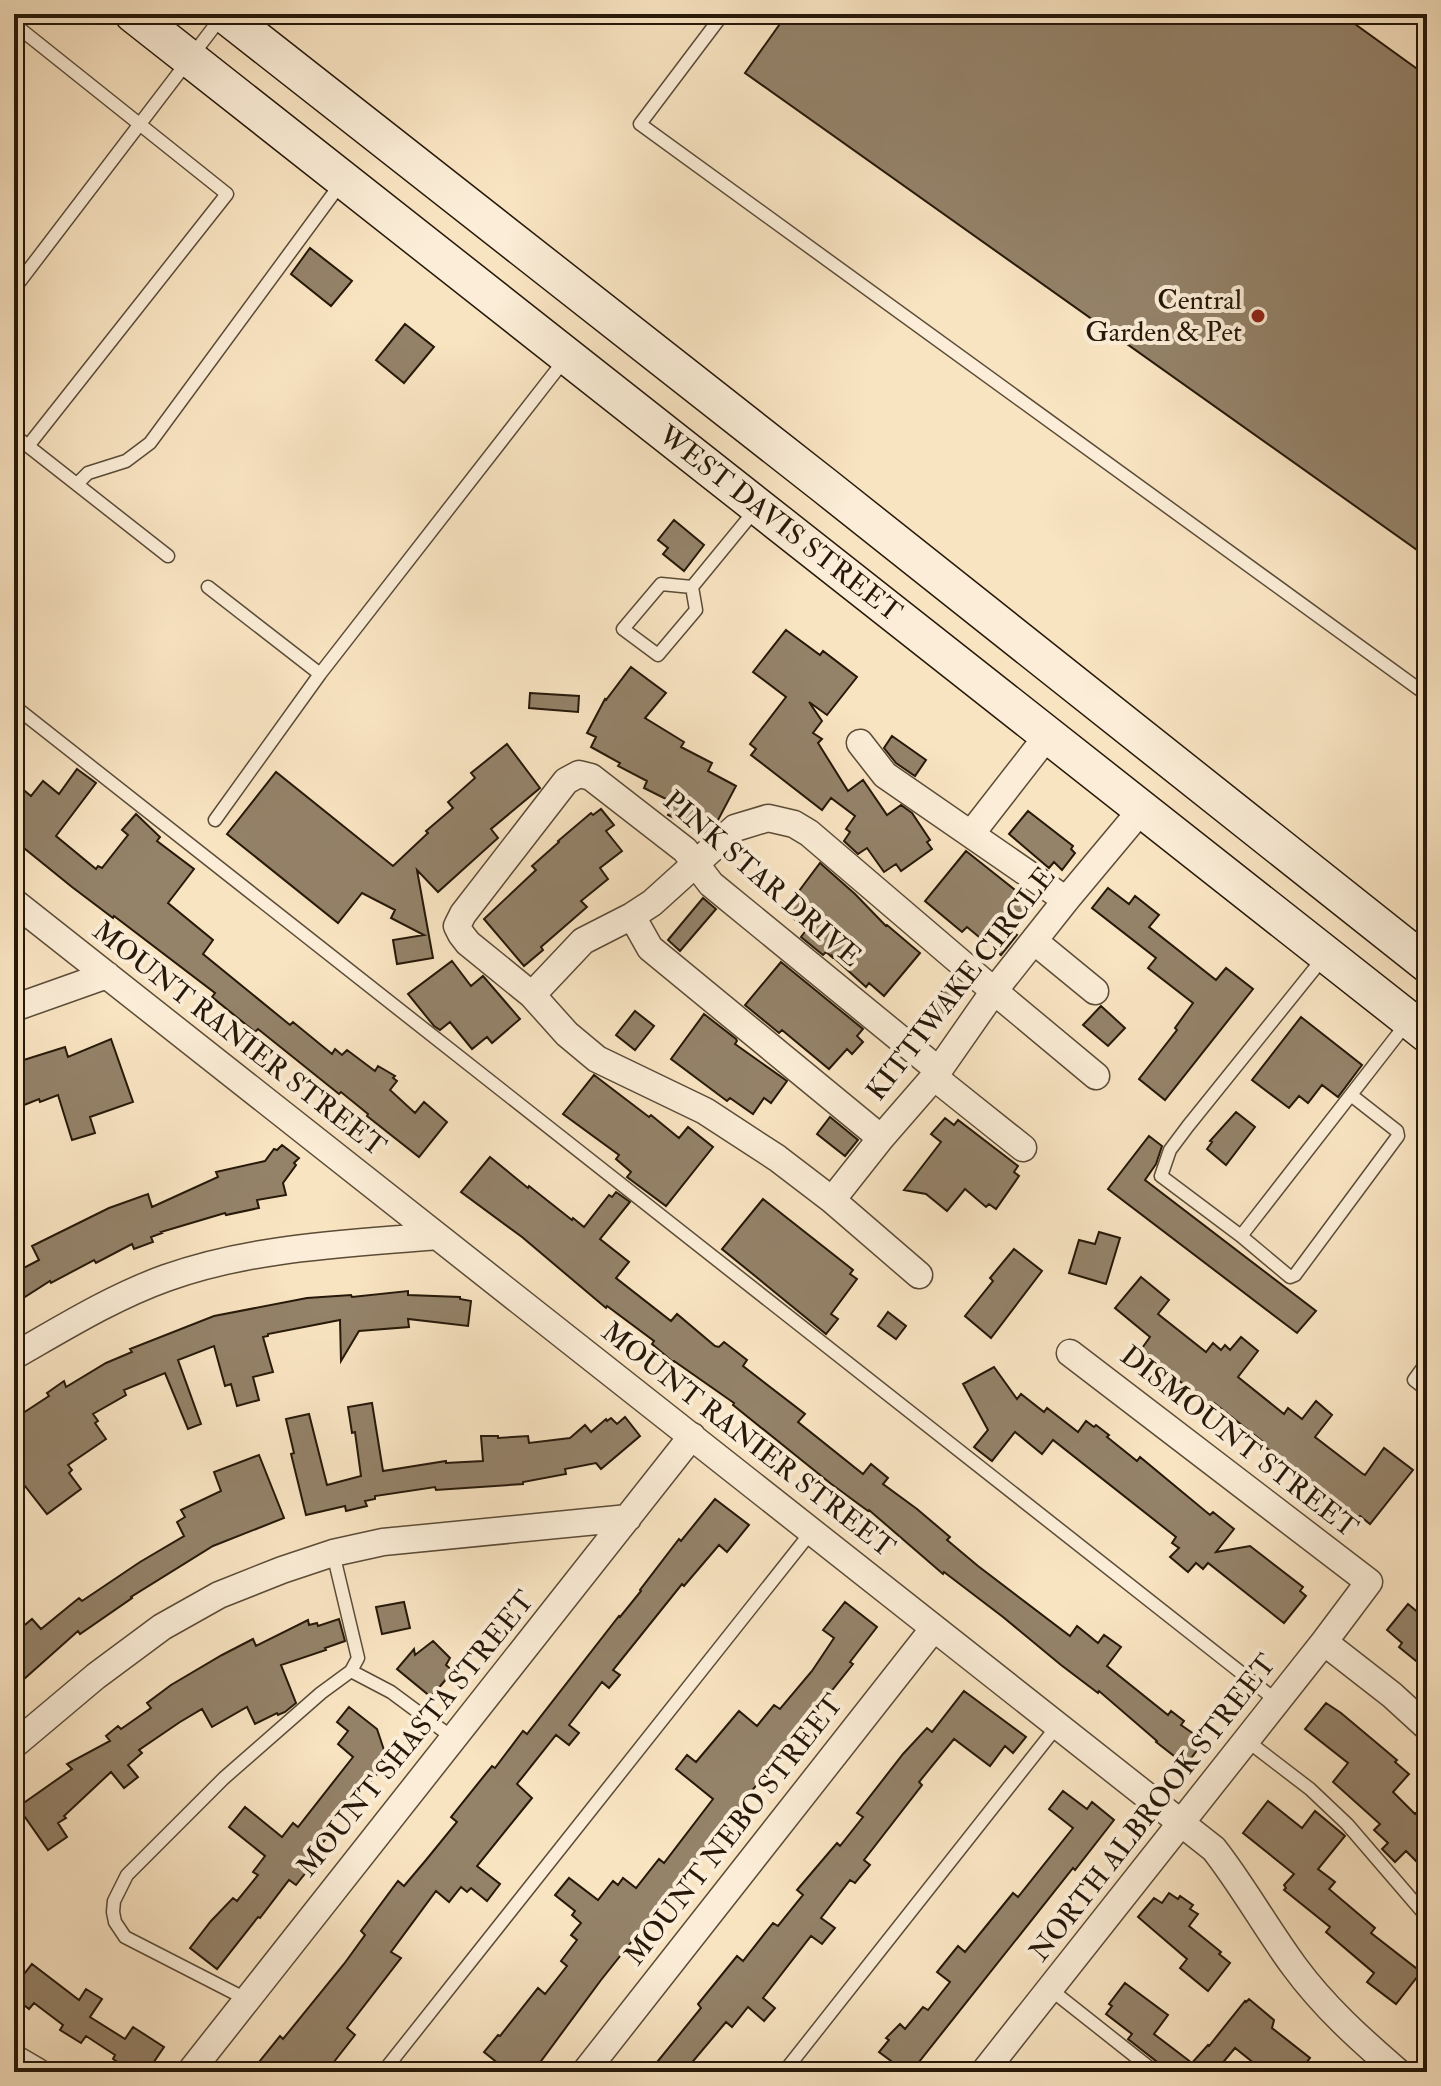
<svg xmlns="http://www.w3.org/2000/svg" width="1441" height="2086" viewBox="0 0 1441 2086" font-family="'IM FELL Double Pica',serif">
<style>
.building{fill:#948269;stroke:#261809;stroke-width:2}
.lines{fill:none;stroke-linecap:round;stroke-linejoin:round}
.service-casing{stroke:#5b4b37;stroke-width:15}
.minor-casing{stroke:#5b4b37;stroke-width:29}
.secondary-casing{stroke:#261809;stroke-width:39}
.service{stroke:#fbedd7;stroke-width:12}
.minor{stroke:#fbedd7;stroke-width:26}
.secondary{stroke:#fbedd7;stroke-width:36}
.poi-dot{fill:#8f2418;stroke:#fbedd7;stroke-width:3}
.labels{text-anchor:middle;dominant-baseline:central;stroke-width:8;stroke-linejoin:round;paint-order:stroke}
.poi-label{font-size:28px;fill:#261809;stroke:#fbedd7;text-anchor:end}
.street-label{font-size:28px;fill:#261809;stroke:#fbedd7}
</style>
<rect width="100%" height="100%" fill="#f9e4c2"/>
<filter id="stains"><feTurbulence type="fractalNoise" baseFrequency=".0025" numOctaves="4"/><feColorMatrix values="0 0 0 0 .2 0 0 0 0 .09 0 0 0 0 .02 0 0 0 .5 -.17"/></filter>
<radialGradient id="worn" r=".72"><stop offset=".6" stop-color="#630" stop-opacity="0"/><stop offset="1" stop-color="#630" stop-opacity=".3"/></radialGradient>
<path class="building" d="M787,14H1341L1427,76V557L745,73Z
M310,248L352,281L331,306L291,274Z
M405,324L434,347L404,383L376,360Z
M674,520L704,545L684,571L663,554L668,548L658,540Z
M786,630L820,655L823,651L857,677L827,715L809,702L822,721L813,733L822,739L818,743L848,791L863,780L887,815L901,805L912,813L930,840L927,842L932,849L901,871L896,864L884,872L867,848L858,854L844,841L850,832L846,829L855,816L831,798L822,810L751,755L756,749L750,744L786,697L753,672Z
M631,667L666,693L645,718L684,742L681,747L712,763L708,771L736,786L717,822L706,833L668,815L674,803L644,788L647,781L618,766L620,763L591,747L596,737L587,733L605,699L606,700Z
M530,693L579,696L578,712L529,708Z
M892,736L926,760L915,776L896,763L884,748Z
M507,744L540,788L491,829L498,838L438,892L417,870L433,958L397,964L393,940L424,935L391,918L395,910L362,893L338,923L227,834L276,772L393,866L428,833L426,831L453,808L448,802L475,778L471,773Z
M77,769L96,783L56,836L96,869L98,866L102,868L128,835L122,830L136,814L160,837L157,841L194,869L168,903L213,940L203,954L290,1025L293,1022L332,1054L335,1049L342,1055L347,1050L375,1071L378,1066L395,1076L393,1078L397,1081L390,1090L415,1113L424,1102L447,1122L419,1157L367,1116L368,1114L341,1092L339,1094L258,1029L255,1032L212,997L215,993L114,916L113,918L72,887L14,840V782L31,796L43,781L59,794Z
M601,809L614,825L606,831L622,851L600,868L608,879L581,901L587,907L541,947L543,950L524,966L484,919L536,870L532,866L559,842L558,841L591,813L593,815Z
M1028,811L1073,846L1071,849L1075,853L1062,870L1054,862L1049,868L1009,834Z
M966,851L1029,901L1022,908L1028,913L1013,932L1017,935L1001,955L967,927L962,932L925,901Z
M820,863L855,894L886,926L887,925L920,953L884,996L869,983L866,987L832,956V957L826,952L823,955L801,937L807,929L784,911Z
M1108,888L1129,904L1135,896L1159,915L1149,927L1216,980L1226,968L1253,989L1165,1100L1139,1079L1177,1030L1175,1028L1193,1003L1148,968L1156,958L1092,908Z
M703,898L716,909L680,951L668,940Z
M452,961L471,986L483,976L520,1019L492,1043L487,1037L472,1049L450,1022L440,1030L434,1026L408,994Z
M781,962L863,1029L857,1036L863,1042L852,1054L847,1049L829,1069L782,1030L779,1033L745,1005Z
M952,978L966,992L946,1017L931,1005Z
M1101,1006L1125,1028L1108,1046L1083,1025Z
M635,1011L654,1026L635,1050L616,1035Z
M704,1014L736,1039L737,1041L735,1044L787,1081L771,1103L764,1098L753,1114L730,1098L727,1101L671,1059Z
M1301,1017L1362,1065L1338,1097L1322,1085L1308,1103L1299,1096L1289,1108L1252,1080Z
M111,1039L133,1102L90,1117L95,1133L72,1140L58,1095L40,1102L39,1099L14,1109V1063L65,1047L68,1057Z
M594,1075L649,1117L651,1115L679,1138L688,1127L713,1147L666,1206L627,1177L631,1172L616,1159L619,1155L563,1114Z
M1236,1112L1255,1127L1226,1165L1207,1149L1212,1142L1210,1141Z
M830,1117L858,1140L845,1156L817,1134Z
M945,1118L954,1125L958,1120L1018,1166L1014,1172L1019,1176L996,1209L989,1204L986,1207L965,1189L947,1211L926,1194L904,1190L941,1142L931,1134Z
M1149,1136L1162,1146L1156,1164L1145,1180L1316,1311L1297,1333L1108,1189Z
M282,1145L299,1158L294,1163L296,1165L283,1183L286,1195L257,1200L259,1208L226,1215L225,1213L161,1232L162,1233L151,1237L153,1242L134,1249L132,1244L96,1263L94,1260L51,1283L50,1281L14,1304V1273L39,1260L32,1246L109,1208L148,1194L152,1207L218,1177L216,1172L265,1161L274,1149L277,1150Z
M490,1157L528,1188L529,1186L572,1220L573,1218L584,1227L609,1195L612,1197L616,1192L630,1202L600,1239L629,1262L616,1278L671,1321L677,1314L715,1346L719,1347L724,1342L747,1360L743,1366L805,1414L798,1422L863,1474L871,1464L888,1478L883,1484L917,1509L950,1537L947,1540L978,1566L1070,1636L1077,1626L1098,1643L1104,1635L1121,1647L1107,1666L1168,1715L1171,1711L1184,1721L1181,1725L1204,1741L1189,1761L1181,1755L1178,1759L1156,1742L1157,1741L1099,1691L1098,1693L1061,1665L1003,1617L944,1572L943,1574L869,1510L868,1511L830,1483L733,1405L734,1403L674,1361L673,1362L652,1344L654,1341L607,1306L606,1308L522,1237L461,1192Z
M763,1199L853,1270L850,1274L857,1279L831,1314L838,1319L826,1334L722,1249Z
M1099,1232L1120,1238L1106,1284L1069,1273L1079,1240L1095,1244Z
M1014,1249L1042,1271L991,1338L965,1316L993,1281L990,1278Z
M1141,1277L1169,1300L1158,1314L1206,1352L1213,1343L1221,1350L1225,1345L1230,1350L1241,1337L1258,1351L1238,1377L1284,1414L1288,1408L1302,1419L1316,1401L1332,1415L1315,1437L1363,1474L1365,1475L1384,1448L1413,1470L1370,1524L1360,1516L1356,1521L1338,1506L1339,1505L1260,1443L1262,1441L1214,1403L1211,1405L1140,1351L1150,1337L1115,1308Z
M408,1291V1295L460,1297V1299L471,1301L468,1326L408,1319L409,1327L359,1331L341,1361L340,1320L268,1334V1336L263,1337L273,1372L253,1377L259,1400L237,1406L231,1384L225,1386L214,1346L178,1360L201,1424L188,1429L165,1373L124,1390L126,1395L93,1414L98,1421L95,1423L106,1439L68,1465L72,1470L69,1473L81,1489L47,1514L14,1472V1419L49,1396L47,1393L64,1381L66,1387L106,1363L132,1352L130,1349L214,1316L307,1298L351,1295L352,1297Z
M888,1312L906,1326L896,1339L878,1326Z
M994,1367L1017,1399L1021,1394L1044,1412L1047,1408L1078,1432L1086,1421L1094,1427L1096,1425L1109,1435L1107,1437L1137,1461L1140,1457L1210,1515L1213,1512L1234,1529L1216,1552L1250,1546L1303,1587L1300,1591L1306,1596L1284,1623L1208,1563L1203,1569L1196,1563L1188,1572L1170,1557L1179,1548L1172,1543L1176,1537L1053,1440L1042,1454L1015,1432L992,1461L974,1447L988,1430L963,1384Z
M372,1403L383,1471L446,1461V1463L483,1461L481,1436H498V1438L528,1436L529,1443L570,1438L585,1425L591,1432L606,1419L607,1421L611,1418L617,1424L625,1417L640,1436L601,1469L596,1463L565,1469L566,1474L523,1482V1484L436,1490L435,1487L375,1496V1499L365,1501L367,1506L346,1511L345,1506L306,1515L291,1454L294,1453L286,1419L309,1414L327,1485L361,1476L355,1432L352,1433L348,1407Z
M259,1455L284,1518L213,1546L131,1597L132,1598L80,1634L78,1631L14,1688V1634L32,1619L41,1629L79,1598L82,1601L140,1562L184,1536L177,1522L185,1517L181,1510L221,1491L214,1472Z
M715,1499L749,1525L727,1552L719,1545L684,1586L682,1584L613,1670L620,1675L609,1688L602,1682L569,1725L579,1733L569,1745L556,1735L517,1784L532,1798L477,1866L500,1884L487,1901L471,1888L467,1892L461,1887L449,1902L436,1891L391,1952L401,1958L347,2028L355,2035L326,2072H251L280,2036L283,2039L344,1964L365,1935L361,1931L398,1881L404,1886L426,1860L457,1822L451,1817L492,1766L495,1768L523,1731L527,1734L619,1616L620,1617L641,1591L640,1590L679,1539L681,1541Z
M404,1602L410,1628L382,1634L376,1607Z
M845,1602L877,1627L850,1662L853,1664L601,1980L533,2072H509L484,2052L498,2035L500,2036L538,1988L545,1994L567,1966L561,1961L577,1940L571,1935L581,1923L572,1915L575,1911L555,1895L569,1878L598,1900L613,1881L618,1885L623,1878L636,1888L659,1859L664,1863L713,1799L676,1769L687,1755L696,1762L739,1711L757,1726L774,1705L780,1709L812,1671L834,1638L823,1630Z
M1408,1604L1427,1620V1663L1420,1657L1416,1661L1399,1647L1402,1643L1387,1630Z
M339,1619L345,1641L325,1648L326,1650L281,1665L296,1703L285,1712L278,1715L277,1713L255,1724L247,1707L212,1727L202,1709L180,1722L139,1750L142,1753L128,1765L138,1777L124,1788L111,1772L64,1816L66,1818L58,1823L67,1837L48,1850L18,1807L72,1769L67,1764L110,1741L106,1736L118,1726L121,1729L151,1708L147,1703L171,1685L222,1655L253,1639L256,1646L308,1620L309,1625L317,1623L318,1626Z
M433,1641L450,1658L446,1665L453,1671L431,1697L397,1669L414,1649L415,1655Z
M964,1691L1026,1737L1013,1753L1005,1746L990,1766L954,1739L919,1782L922,1785L864,1860L870,1865L855,1883L850,1880L821,1918L835,1928L822,1944L811,1936L763,1998L775,2008L764,2021L748,2007L732,2027L726,2022L684,2072H649L701,2008L698,2004L737,1956L743,1961L773,1923L778,1926L803,1895L797,1890L837,1843L840,1846L863,1817L857,1813L903,1754L927,1728L932,1732Z
M1326,1703L1341,1713L1397,1760L1395,1762L1409,1774L1393,1792L1415,1814L1427,1802V1850L1416,1861L1406,1851L1395,1862L1382,1849L1388,1843L1374,1830L1380,1824L1333,1782L1348,1763L1305,1729Z
M349,1707L377,1729L388,1762L353,1801L351,1799L330,1825L331,1826L325,1834L328,1836L311,1858L315,1861L296,1885L289,1880L260,1918L258,1917L217,1969L190,1948L211,1921L233,1898L237,1901L258,1875L253,1872L265,1856L229,1827L245,1807L282,1837L293,1823L298,1827L353,1757L338,1744L348,1731L337,1722Z
M1063,1791L1087,1809L1092,1802L1114,1820L1075,1870L1073,1868L911,2072H882L891,2061L879,2052L889,2040L886,2038L900,2024L905,2029L923,2007L928,2010L950,1982L937,1972L958,1946L965,1952L1013,1893L1018,1897L1073,1828L1049,1809Z
M1268,1801L1302,1828L1315,1811L1345,1836L1318,1869L1335,1882L1329,1889L1375,1928L1371,1933L1421,1972L1396,2004L1367,1982L1374,1973L1326,1932L1330,1927L1284,1890L1286,1888L1284,1885L1294,1874L1243,1833Z
M1169,1893L1178,1899L1180,1896L1193,1905L1190,1909L1198,1914L1189,1926L1221,1952L1219,1954L1230,1963L1208,1991L1180,1968L1187,1959L1138,1917L1154,1898L1162,1903Z
M32,1964L79,2000L86,1989L102,1999L90,2017L125,2039L133,2027L164,2047L147,2072H133L113,2059L115,2055L86,2036L81,2043L60,2030L63,2025L34,2003L29,2009L14,1997V1987Z
M1125,1983L1168,2015L1154,2034L1192,2063L1208,2045L1209,2046L1245,2001L1246,2002L1249,1999L1274,2020L1272,2028L1310,2058L1299,2072H1265L1235,2048L1215,2072H1166L1161,2065L1128,2039L1132,2034L1106,2014L1112,2006L1109,2004Z"/>
<g class="lines">
<g class="service-casing">
<path id="service" d="M723,14L640,124L1427,695
M14,24L227,194L28,446
M14,289L223,15
M14,435L168,556
M77,484L88,473L126,461L150,443L342,182
M208,587L320,674
M692,587L696,610L658,655L623,629L661,584L692,587L756,509
M14,706L1277,1701
M215,820L320,674L566,358
M1324,957L1188,1126L1170,1150L1161,1176L1241,1236L1290,1277L1295,1275L1398,1136L1397,1131L1351,1095
M1241,1236L1406,1024
M1427,1362L1414,1380L1427,1390
M351,1671L391,1692L453,1738
M1246,1740L1310,1789L1347,1824L1427,1917
M1050,1989L1155,2072
M246,1999L125,1937L115,1922L113,1912L114,1901L127,1875L224,1778L321,1693L351,1671L358,1658L333,1553
M383,2072L812,1531
M784,2072L1058,1725"/>
</g>
<g class="minor-casing">
<path id="minor" d="M860,743L885,775L1066,900
M971,834L1048,735
M14,902L1214,1849C1243,1886 1266,1928 1294,1966C1324,2007 1360,2039 1398,2072
M632,916L650,948L881,1138
M1034,941L1095,991
M532,995L583,941L632,916L652,903L735,828L768,818L794,824L809,833L994,991L1096,1076
M14,1008L107,975
M934,1077L1023,1148
M832,1200L881,1138L934,1077L994,991L1066,900L1142,809
M919,1275L832,1200L777,1158L705,1111L597,1059L567,1034L532,995L468,943L461,934L457,926L463,914L566,781L579,774L591,777L685,850L711,884L937,1069
M14,1356C63,1328 113,1297 166,1278C252,1247 347,1244 437,1236
M1324,1642L1392,1695L1427,1727
M14,1745L96,1676L162,1627L219,1595L282,1570L333,1553L383,1542L628,1518
M14,2058L38,2072
M190,2072L692,1436
M585,2072L934,1628
M984,2072L1324,1642L1369,1582L1070,1353"/>
</g>
<g class="secondary-casing">
<path id="secondary" d="M133,14L1427,1034
M224,14L825,486L1427,964"/>
</g>
<use href="#service" class="service"/>
<use href="#minor" class="minor"/>
<use href="#secondary" class="secondary"/>
</g>
<circle class="poi-dot" cx="1258" cy="316" r="8"/>
<g class="labels">
<g class="poi-label">
<text x="1242" y="300">Central<tspan x="1242" dy="32">Garden &amp; Pet</tspan></text>
</g>
<g class="street-label">
<text transform="translate(780 524) rotate(38)">WEST DAVIS STREET</text>
<text transform="translate(762 879) rotate(41)">PINK STAR DRIVE</text>
<text transform="translate(961 984) rotate(-52)">KITTIWAKE CIRCLE</text>
<text transform="translate(239 1039) rotate(38)">MOUNT RANIER STREET</text>
<text transform="translate(748 1440) rotate(38)">MOUNT RANIER STREET</text>
<text transform="translate(1239 1442) rotate(38)">DISMOUNT STREET</text>
<text transform="translate(416 1734) rotate(-51)">MOUNT SHASTA STREET</text>
<text transform="translate(1153 1808) rotate(-52)">NORTH ALBROOK STREET</text>
<text transform="translate(734 1830) rotate(-52)">MOUNT NEBO STREET</text>
</g>
</g>
<rect width="1441" height="2086" fill="none" stroke="#f9e4c2" stroke-width="48"/>
<rect x="16" y="16" width="1409" height="2054" fill="none" stroke="#261809" stroke-width="4"/>
<rect x="24" y="24" width="1393" height="2038" fill="none" stroke="#261809" stroke-width="2"/>
<rect width="100%" height="100%" filter="url(#stains)"/>
<rect width="100%" height="100%" fill="url(#worn)"/>
</svg>
